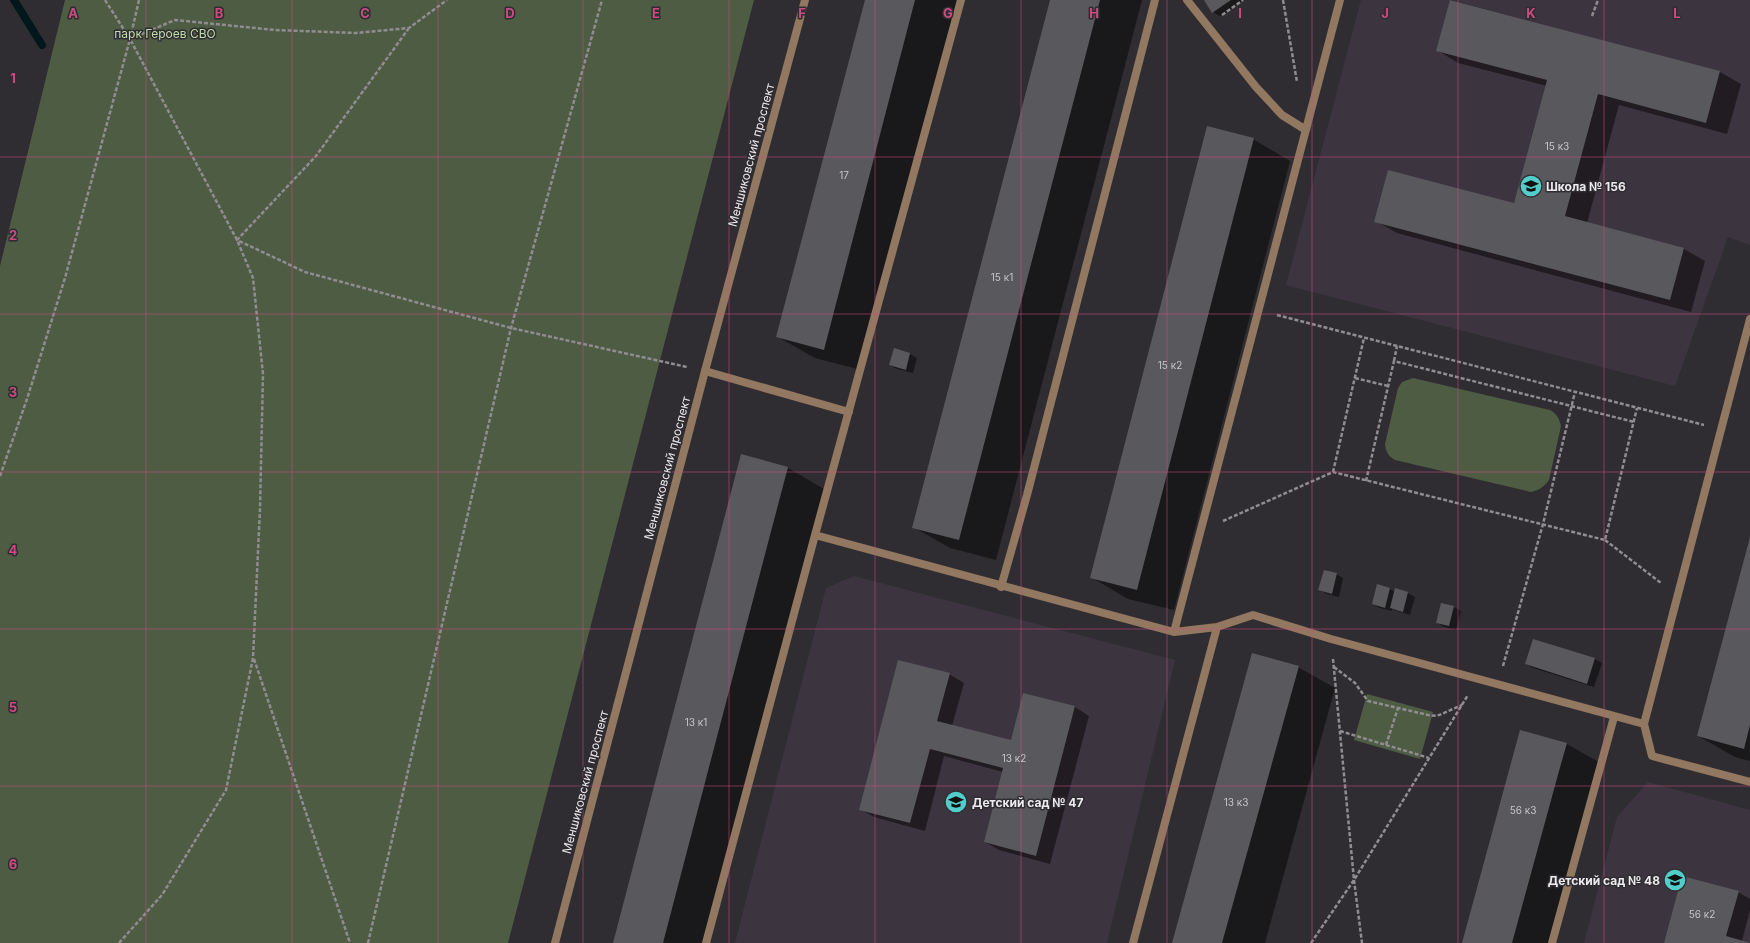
<svg xmlns="http://www.w3.org/2000/svg" width="1750" height="943" viewBox="0 0 1750 943" font-family="Inter,sans-serif">
<style>
.built{fill:#3c353f}
.green{fill:#4e5c44}
.shadow{fill:#0007}
.lines{fill:none;stroke-linecap:round;stroke-linejoin:round}
.stream{stroke:#00171b;stroke-width:8}
.building{fill:#58585d}
.path{stroke:#908d91;stroke-width:2.5;stroke-dasharray:4 2;stroke-linecap:butt}
.service{stroke:#927860;stroke-width:8}
.minor{stroke:#927860;stroke-width:8}
.grid{fill:none;stroke:#cc4c80;stroke-width:1;stroke-opacity:0.55}
.labels{text-anchor:middle;dominant-baseline:central;stroke-width:3;stroke-linejoin:round;paint-order:stroke}
.number-label{font-size:10px;fill:#c7c6c9}
.park-label{font-size:12px;fill:#c0deaa;stroke:#302d32}
.street-label{font-size:12px;fill:#eceaed;stroke:#302d32}
.poi-label{font-size:12px;font-weight:bold;fill:#eceaed;stroke:#302d32;text-anchor:start}
.grid-label{font-size:13px;text-anchor:middle;font-weight:bold;fill:#cc4c80;stroke:#302d32;stroke-width:3;stroke-linejoin:round;paint-order:stroke}
</style>
<rect width="100%" height="100%" fill="#302d32"/>
<path class="built" d="M1361,0H1750V245L1728,237L1675,386L1286,285Z
M854,576L1175,660L1107,943H735L826,588Z
M1648,782L1750,810V943H1584L1617,817Z"/>
<path class="green" d="M65,0H754L508,943H0V266Z
M1413,378L1550,410C1557,414 1559,418 1561,426L1549,480C1544,487 1539,490 1531,492L1395,460C1388,456 1386,452 1385,444L1398,388L1402,382Z
M1367,694L1433,712L1420,759L1354,740Z"/>
<path class="shadow" d="M866,0H957L861,370L815,358L778,337Z
M1051,0H1142L996,560L950,548L913,527Z
M1205,0H1241L1242,1L1220,16L1213,12Z
M1451,0L1720,72L1741,84L1727,134L1619,105L1587,223L1684,249L1705,261L1691,312L1397,233L1376,221L1515,204L1547,86L1458,63L1437,50Z
M1253,139L1290,161L1174,610L1128,599L1091,577Z
M894,349L910,354L917,358L913,373L897,369L890,365Z
M788,468L824,489L706,943H614Z
M1750,539V761L1735,757L1698,736Z
M1336,574L1343,578L1339,597L1327,594L1320,590Z
M1390,589L1395,592L1408,593L1415,597L1410,615L1392,609V611L1380,608L1373,604Z
M1442,604L1454,607L1461,611L1456,630L1444,627L1437,623Z
M1533,640L1595,659L1602,663L1594,687L1533,668L1526,664Z
M1298,667L1335,688L1265,943H1173Z
M949,674L964,683L952,726L1011,741L1024,694L1075,707L1089,716L1050,864L999,850L985,842L1003,772L944,756L925,831L874,817L860,809Z
M1567,744L1604,765L1555,943H1463Z
M1738,892L1750,899V910L1742,941L1749,943H1665Z"/>
<g class="lines">
<path class="stream" d="M14,0L42,45"/>
</g>
<path class="building" d="M865,0H915L824,350L776,337Z
M1050,0H1100L959,540L912,528Z
M1204,0H1231L1212,13Z
M1450,0L1720,71L1706,123L1598,94L1565,216L1684,248L1670,300L1374,222L1388,170L1514,203L1547,80L1436,51Z
M1207,126L1254,138L1137,590L1090,578Z
M894,348L910,353L906,370L889,365Z
M741,454L788,467L708,771L663,943H613Z
M1750,537V725L1744,749L1697,736Z
M1324,570L1337,573L1332,594L1318,590Z
M1377,584L1390,588L1385,608L1372,604Z
M1395,588L1408,592L1403,612L1390,608Z
M1441,603L1454,606L1449,626L1436,623Z
M1533,639L1595,658L1587,684L1525,664Z
M1252,653L1299,666L1222,943H1172Z
M898,660L950,673L937,721L1011,740L1023,693L1075,706L1036,856L984,842L1003,768L930,749L910,823L859,810Z
M1520,730L1567,743L1559,771L1512,943H1462Z
M1682,876L1739,891L1726,936L1750,943H1664Z"/>
<g class="lines">
<path class="path" d="M105,0L130,39L237,240L253,278L263,374L260,509L253,658L226,790L162,895L119,943
M1283,0L1297,82
M1222,15L1243,0
M1592,16L1598,0
M409,28L316,156L237,240L305,272L511,328L687,367
M130,39L175,20L275,30L356,33L409,28L447,0
M1277,315L1704,425
M1394,361L1397,346
M1355,378L1388,386
M1333,472L1364,338
M0,476L27,399L65,278L130,39L139,0
M1366,481L1394,361L1634,422
M1223,521L1333,472L1605,540L1637,408
M1605,540L1661,583
M254,659L350,943
M1333,659L1354,880L1362,943
M1503,666L1543,524L1575,392
M1334,667L1355,683L1368,701L1428,715L1437,716L1462,705
M1340,731L1429,758
M1386,745L1398,708
M368,943L511,328L602,0
M1311,943L1354,880L1468,695"/>
<path class="service" d="M1187,0L1256,87L1282,115L1306,130
M705,371L849,412
M815,535L1174,632L1217,627L1253,615L1331,639L1644,724L1652,756L1750,782
M1001,587L1027,495L1155,0
M1174,632L1340,0
M1644,724L1750,319
M706,943L815,535L961,0
M1133,943L1217,627
M1552,943L1614,717"/>
<path class="minor" d="M555,943L705,371L805,0"/>
</g>
<path class="grid" d="M146,0V943M292,0V943M438,0V943M583,0V943M729,0V943M875,0V943M1021,0V943M1167,0V943M1312,0V943M1458,0V943M1604,0V943M0,157H1750M0,314H1750M0,472H1750M0,629H1750M0,786H1750"/>
<defs>
<g id="school-disc" transform="scale(1.15)"><circle r="9.5" fill="#53cdca" stroke="#302d32"/><path d="M0-5L7-2L0 1L-7-2ZM-4 1L0 2.5L4 1V4Q0 6-4 4Z" fill="#111"/></g>
</defs>
<g fill-rule="evenodd">
<use href="#school-disc" x="1531" y="186"/>
<use href="#school-disc" x="956" y="802"/>
<use href="#school-disc" x="1675" y="880"/>
</g>
<g class="labels">
<g class="number-label">
<text x="1557" y="146">15 к3</text>
<text x="844" y="175">17</text>
<text x="1002" y="277">15 к1</text>
<text x="1170" y="365">15 к2</text>
<text x="696" y="722">13 к1</text>
<text x="1014" y="758">13 к2</text>
<text x="1236" y="802">13 к3</text>
<text x="1523" y="810">56 к3</text>
<text x="1702" y="914">56 к2</text>
</g>
<g class="park-label">
<text x="165" y="33">парк Героев СВО</text>
</g>
<g class="street-label">
<text transform="translate(751 155) rotate(-75)">Меншиковский проспект</text>
<text transform="translate(667 468) rotate(-75)">Меншиковский проспект</text>
<text transform="translate(585 782) rotate(-75)">Меншиковский проспект</text>
</g>
<g class="poi-label">
<text x="1546" y="186">Школа № 156</text>
<text x="972" y="802">Детский сад № 47</text>
<text x="1660" y="880" text-anchor="end">Детский сад № 48</text>
</g>
</g>
<g class="grid-label">
<text x="73" y="18">A</text>
<text x="219" y="18">B</text>
<text x="365" y="18">C</text>
<text x="510" y="18">D</text>
<text x="656" y="18">E</text>
<text x="802" y="18">F</text>
<text x="948" y="18">G</text>
<text x="1094" y="18">H</text>
<text x="1240" y="18">I</text>
<text x="1385" y="18">J</text>
<text x="1531" y="18">K</text>
<text x="1677" y="18">L</text>
<text x="13" y="83">1</text>
<text x="13" y="240">2</text>
<text x="13" y="397">3</text>
<text x="13" y="555">4</text>
<text x="13" y="712">5</text>
<text x="13" y="869">6</text>
</g>
</svg>
